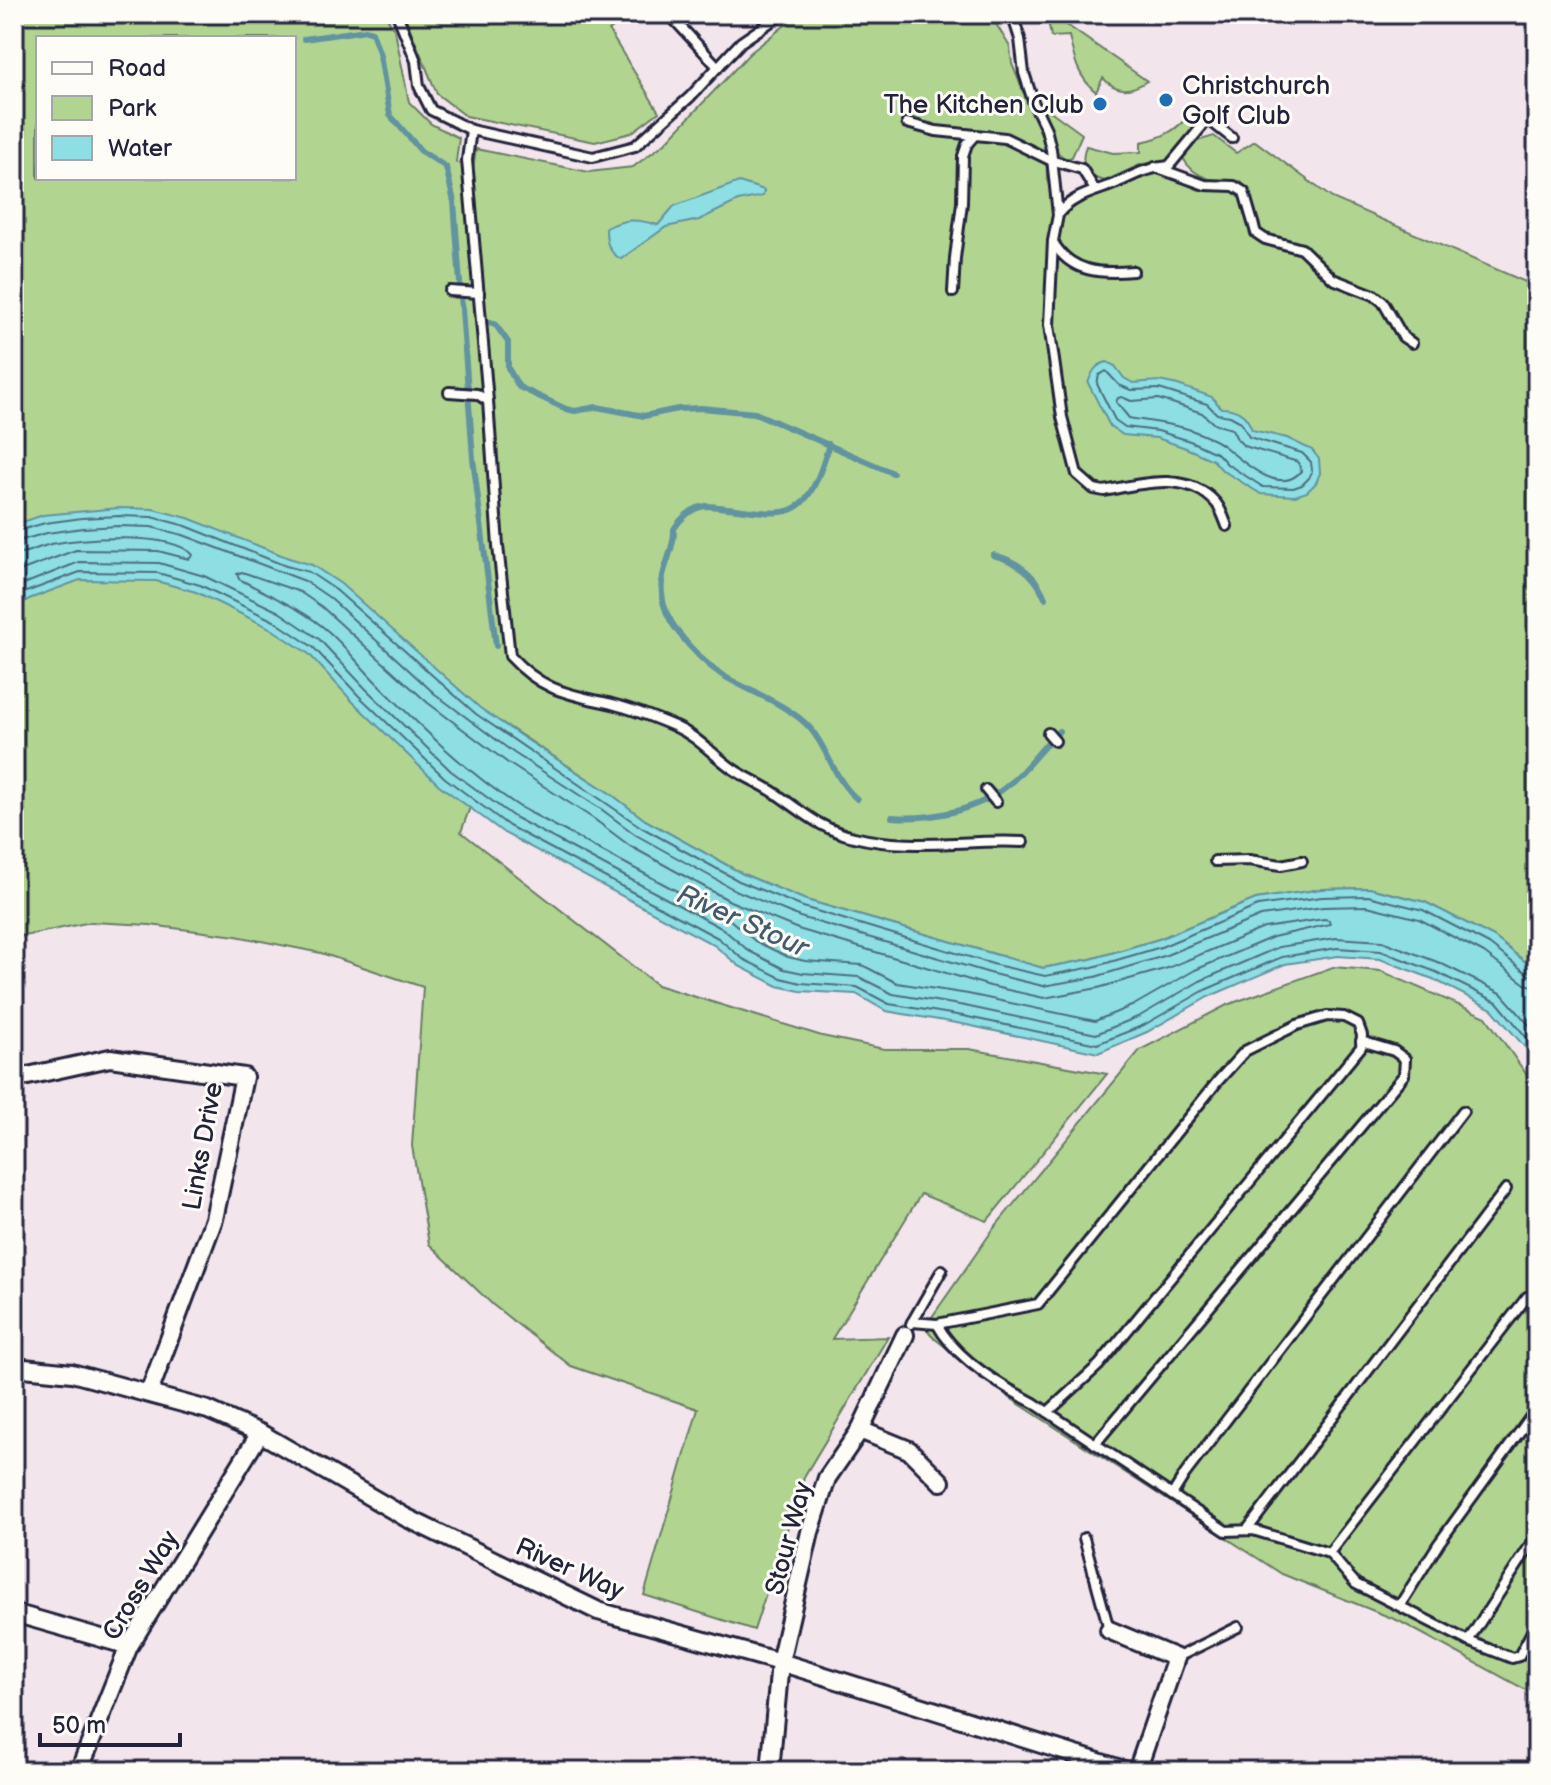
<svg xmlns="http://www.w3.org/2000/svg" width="1551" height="1785" viewBox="0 0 1551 1785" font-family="'Balsamiq Sans',sans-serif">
  <rect width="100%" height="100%" fill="#f2e5ec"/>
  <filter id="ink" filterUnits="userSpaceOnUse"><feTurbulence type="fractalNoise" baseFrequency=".0125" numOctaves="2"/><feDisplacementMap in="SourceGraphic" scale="16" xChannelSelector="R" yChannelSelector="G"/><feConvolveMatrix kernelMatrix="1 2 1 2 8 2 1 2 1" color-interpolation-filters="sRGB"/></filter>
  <g filter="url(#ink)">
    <g fill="#b1d590" stroke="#6a7c66" stroke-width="2" fill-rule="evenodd">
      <path d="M14,14H385L395,31L409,102L431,124L459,138L456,162L473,168L476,149L589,172L633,167L665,143L750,53L799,14H990L1010,47L1012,64L1046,146L1047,178L1059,225C1073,194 1118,185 1147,173L1158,172L1199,190H1233L1243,201L1252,198L1241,181C1219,184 1194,179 1183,158L1194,142L1214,136L1236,153L1255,141L1332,198L1537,287V971L1494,937L1425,902L1369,888L1322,889L1256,899L1159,939L1091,959L1043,968L806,900L743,874L645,820L611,794L501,722L461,832L657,985L822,1036L884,1049H969L1107,1074L987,1221L921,1194L832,1339L888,1337L805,1475L754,1630L644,1595L698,1409L571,1366L493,1305L429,1244L412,1146L423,987L321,953L236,936L150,925L91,922L14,938ZM38,38H294V178H38Z"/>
      <polygon points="404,14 631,14 609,31 659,112 631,133 595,142 466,116 437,94"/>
      <path d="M1047,14H1051L1147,81C1130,92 1117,93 1103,78L1096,92C1077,76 1074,58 1069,36L1051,37Z"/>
      <polygon points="1038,102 1082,134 1072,157 1066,159 1058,153 1050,125"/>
      <path d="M1191,113L1201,121L1166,162L1142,164L1105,181C1087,178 1079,163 1086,146L1113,153L1141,152V142C1163,138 1177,130 1191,113Z"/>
      <polygon points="1333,967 1381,971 1486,1017 1536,1088 1537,1696 1399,1621 1282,1574 1010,1398 934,1338 925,1327 994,1228 1140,1050 1227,1005"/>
    </g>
    <g fill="#8ddfe4" stroke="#6293a0" stroke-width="2">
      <path d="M739,182L764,190L763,196L738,201L699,220L666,227L621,259C608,252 606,242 606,228C626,218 637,219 658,225L674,206Z"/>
      <path d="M1107,362L1115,366L1124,378L1133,383L1159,381L1178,385L1212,397L1221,408C1238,408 1247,415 1252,430L1287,438L1312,450L1319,459L1320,473L1316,483L1307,492L1295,496L1261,494L1222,470L1213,460L1186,448L1157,438L1123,435L1110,426L1088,383C1092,372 1095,365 1107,362Z"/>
      <polygon points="119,508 153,509 188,518 289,558 312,565 341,584 480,708 524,738 611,794 645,820 743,874 806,900 1043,968 1091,959 1159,939 1256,899 1322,889 1369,888 1425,902 1494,937 1537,971 1537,1066 1530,1053 1492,1009 1433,979 1380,959 1338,956 1285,964 1208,997 1147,1032 1098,1053 962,1024 886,1011 856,994 800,991 778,986 739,966 714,945 504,833 439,785 353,702 309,654 270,628 196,592 156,581 80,580 29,599 14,609 14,525 43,515"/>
    </g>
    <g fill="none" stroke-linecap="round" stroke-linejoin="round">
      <g stroke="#4d6e7f" stroke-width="2">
        <polygon points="1106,371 1119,385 1131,390 1159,389 1207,404 1217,414 1230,416 1241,422 1249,437 1302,453 1311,462 1312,471 1309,478 1302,485 1293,488 1263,487 1227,464 1218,454 1190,441 1158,431 1125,427 1115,420 1097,384 1099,375"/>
        <path d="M1122,397L1131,401L1158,399L1172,403L1202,413L1214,424L1232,429L1237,439L1244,446L1298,462L1301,471C1280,497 1242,461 1225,447C1217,440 1201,434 1191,430C1170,423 1150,422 1129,418L1116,402L1118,398Z"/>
        <polyline points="14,532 45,523 82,518 119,516 152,517 186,526 286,566 309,572 336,590 476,714 641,827 739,881 803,907 996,965 1045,976 1093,967 1161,947 1258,906 1322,897 1368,896 1423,910 1489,944 1529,975 1537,977"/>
        <polyline points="14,542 47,533 83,528 119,526 151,527 183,535 305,581 330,598 435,694 514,753 601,809 636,835 735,890 800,917 993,974 1043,986 1095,977 1164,956 1261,916 1323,907 1367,906 1419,919 1484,953 1525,984 1537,987"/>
        <path d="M14,554C27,554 38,547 51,544C82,538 171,531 193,555L189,559L158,551L76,550L14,573"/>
        <path d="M242,572L300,592L322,607L428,703L508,763L594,819L630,846L730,901L798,929L990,986L1044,998L1098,988L1168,968L1264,928L1324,919L1329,920L1330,924L1273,937L1195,970L1134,1005L1095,1021L968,994L897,983L862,965L805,961L788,957L755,941L729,919L520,807C466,772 421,727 376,682C360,666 346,647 329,632C303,609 269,595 239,579L237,574Z"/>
        <polyline points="14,588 79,562 159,563 204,576 279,612 319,639 366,689 451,771 514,817 723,929 749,951 784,969 803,973 859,977 893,994 965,1006 1096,1034 1140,1016 1200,981 1279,947 1336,938 1382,941 1440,963 1501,993 1537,1034"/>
        <polyline points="14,600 26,592 80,572 158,573 200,585 274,621 313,647 359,696 445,778 509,826 718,938 743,959 781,978 801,983 857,987 889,1004 963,1016 1097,1044 1144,1025 1205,990 1282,957 1337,948 1381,951 1436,972 1497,1002 1537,1050"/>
      </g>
      <g stroke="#6293a0" stroke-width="6">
        <polyline points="304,39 366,30 372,32 380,55 390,115 421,151 446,167 454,202 473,458 496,646"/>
        <polyline points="485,321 495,324 508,342 508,368 519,387 566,409 575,411 597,407 644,416 678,409 701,408 755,413 893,473"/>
        <path d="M829,444C804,535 783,511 706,506C693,507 681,518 674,529C675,552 659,570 662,594C663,609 669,620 678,632C691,649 704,663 722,675C748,691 790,705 810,728C829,750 834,780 857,799"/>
        <path d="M993,555C1018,561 1036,575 1045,598"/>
        <path d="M892,817C929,820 977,811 1007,786C1026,770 1041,748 1059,731"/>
      </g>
      <g stroke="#22223b" stroke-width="14">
        <g id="lane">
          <polyline points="397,14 416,61 419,86 431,110 471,130 593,157 635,146 690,97 741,42 782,14"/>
          <polyline points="669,14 718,67"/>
          <path d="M1012,14L1020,39L1024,73L1034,104L1046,129L1051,149L1058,215L1053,241L1049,325L1062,417L1077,474L1094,489L1104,491C1140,484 1187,470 1216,503C1221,509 1224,518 1227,526"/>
          <polyline points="907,123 936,131 1005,138 1050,160 1082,169 1095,190"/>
          <path d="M471,130L467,160L488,401L498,546L510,656C542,691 568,694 612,704C632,709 655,718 674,726C697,736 713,755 733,769C746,778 762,784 775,793C803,812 820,829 854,837C909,851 967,839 1023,842"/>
          <polyline points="1155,167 1205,185 1234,186 1244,192 1256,233 1265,239 1302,249 1333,279 1374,295 1383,302 1403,337 1412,343"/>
          <path d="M1058,214C1072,196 1094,192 1114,184C1135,175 1145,168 1169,166L1208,119L1232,138"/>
          <path d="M1053,242C1071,273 1101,274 1133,271"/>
          <polyline points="450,291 479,293"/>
          <polyline points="953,292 955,258 962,203 963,156 967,144 974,136"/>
          <polyline points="449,392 477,394 488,401"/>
          <polyline points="1048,733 1055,741"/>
          <polyline points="986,790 996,802"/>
          <polyline points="1215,861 1249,860 1281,865 1302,861"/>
          <path d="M912,1322L937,1324C955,1358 1001,1386 1034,1403L1226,1531L1253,1530L1329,1553L1356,1584L1468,1641L1512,1658L1519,1656L1537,1622"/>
          <polyline points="911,1324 942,1270"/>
          <polyline points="937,1324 1038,1304 1217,1082 1245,1051 1297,1025 1327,1016 1344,1017 1358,1024 1362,1035 1361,1047 1099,1365 1048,1412"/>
          <polyline points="1095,1444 1404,1075 1405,1059 1394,1051 1361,1041"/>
          <polyline points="1172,1495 1185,1474 1463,1111"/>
          <polyline points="1247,1530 1506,1189"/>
          <polyline points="1084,1538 1109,1629"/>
          <polyline points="1329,1553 1527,1297"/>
          <polyline points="1400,1605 1439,1543 1537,1408"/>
          <polyline points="1468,1641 1537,1535"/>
          <polyline points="1176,1658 1238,1627"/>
        </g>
      </g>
      <g stroke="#22223b" stroke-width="22">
        <g id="street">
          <polyline points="14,1079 110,1058 244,1077 214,1219 149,1393"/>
          <polyline points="14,1367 72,1373 208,1410 260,1433 405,1517 598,1611 780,1662 1127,1771"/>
          <polyline points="860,1430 909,1450 941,1482"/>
          <polyline points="14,1613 129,1646"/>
          <polyline points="1109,1630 1176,1658 1137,1771"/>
          <polyline points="79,1771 129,1646 260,1433"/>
          <polyline points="770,1771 780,1662 810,1532 827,1478 860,1430 905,1335"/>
        </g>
      </g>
      <use href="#lane" stroke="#fdfcf7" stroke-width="8"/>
      <use href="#street" stroke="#fdfcf7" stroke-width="16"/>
    </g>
  </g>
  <g fill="#1f6fb2" stroke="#fdfcf7" stroke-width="3">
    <circle cx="1166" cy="100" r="8"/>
    <circle cx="1100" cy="104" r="8"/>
  </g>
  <g text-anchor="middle" stroke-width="6" stroke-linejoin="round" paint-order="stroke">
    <g font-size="26" fill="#22223b" stroke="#fdfcf7" text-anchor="start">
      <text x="1182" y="94">Christchurch<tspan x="1182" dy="30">Golf Club</tspan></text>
      <text x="1084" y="113" text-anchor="end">The Kitchen Club</text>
    </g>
    <g font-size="26" fill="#22223b" stroke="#fdfcf7">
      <text transform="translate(202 1146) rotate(-80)" y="9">Links Drive</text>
      <text transform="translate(788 1538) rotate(-75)" y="9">Stour Way</text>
      <text transform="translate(570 1568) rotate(24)" y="9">River Way</text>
      <text transform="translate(140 1585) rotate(-59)" y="9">Cross Way</text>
    </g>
    <g font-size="28" font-style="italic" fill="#425b6e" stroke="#fdfcf7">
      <text transform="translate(743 920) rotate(24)" y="10">River Stour</text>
    </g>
  </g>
  <rect width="1551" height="1785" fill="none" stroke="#fdfcf7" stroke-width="48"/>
  <rect x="24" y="24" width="1503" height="1737" fill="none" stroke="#22223b" stroke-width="3" filter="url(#ink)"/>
  <rect x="36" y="36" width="260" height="144" fill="#fdfcf7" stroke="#a5a5ac" stroke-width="2"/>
  <rect x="52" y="62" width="40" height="12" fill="#fdfcf7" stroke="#a5a5ac" stroke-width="2"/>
  <text x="108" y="76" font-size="24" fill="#22223b">Road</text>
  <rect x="52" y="96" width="40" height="24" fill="#b1d590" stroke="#a5a5ac" stroke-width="2"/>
  <text x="108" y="116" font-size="24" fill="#22223b">Park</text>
  <rect x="52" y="136" width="40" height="24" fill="#8ddfe4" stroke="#a5a5ac" stroke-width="2"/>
  <text x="108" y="156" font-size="24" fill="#22223b">Water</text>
  <path d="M40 1733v12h140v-12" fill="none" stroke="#22223b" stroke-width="4"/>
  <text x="52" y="1733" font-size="24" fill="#22223b" stroke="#fdfcf7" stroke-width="6" paint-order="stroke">50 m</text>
</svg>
